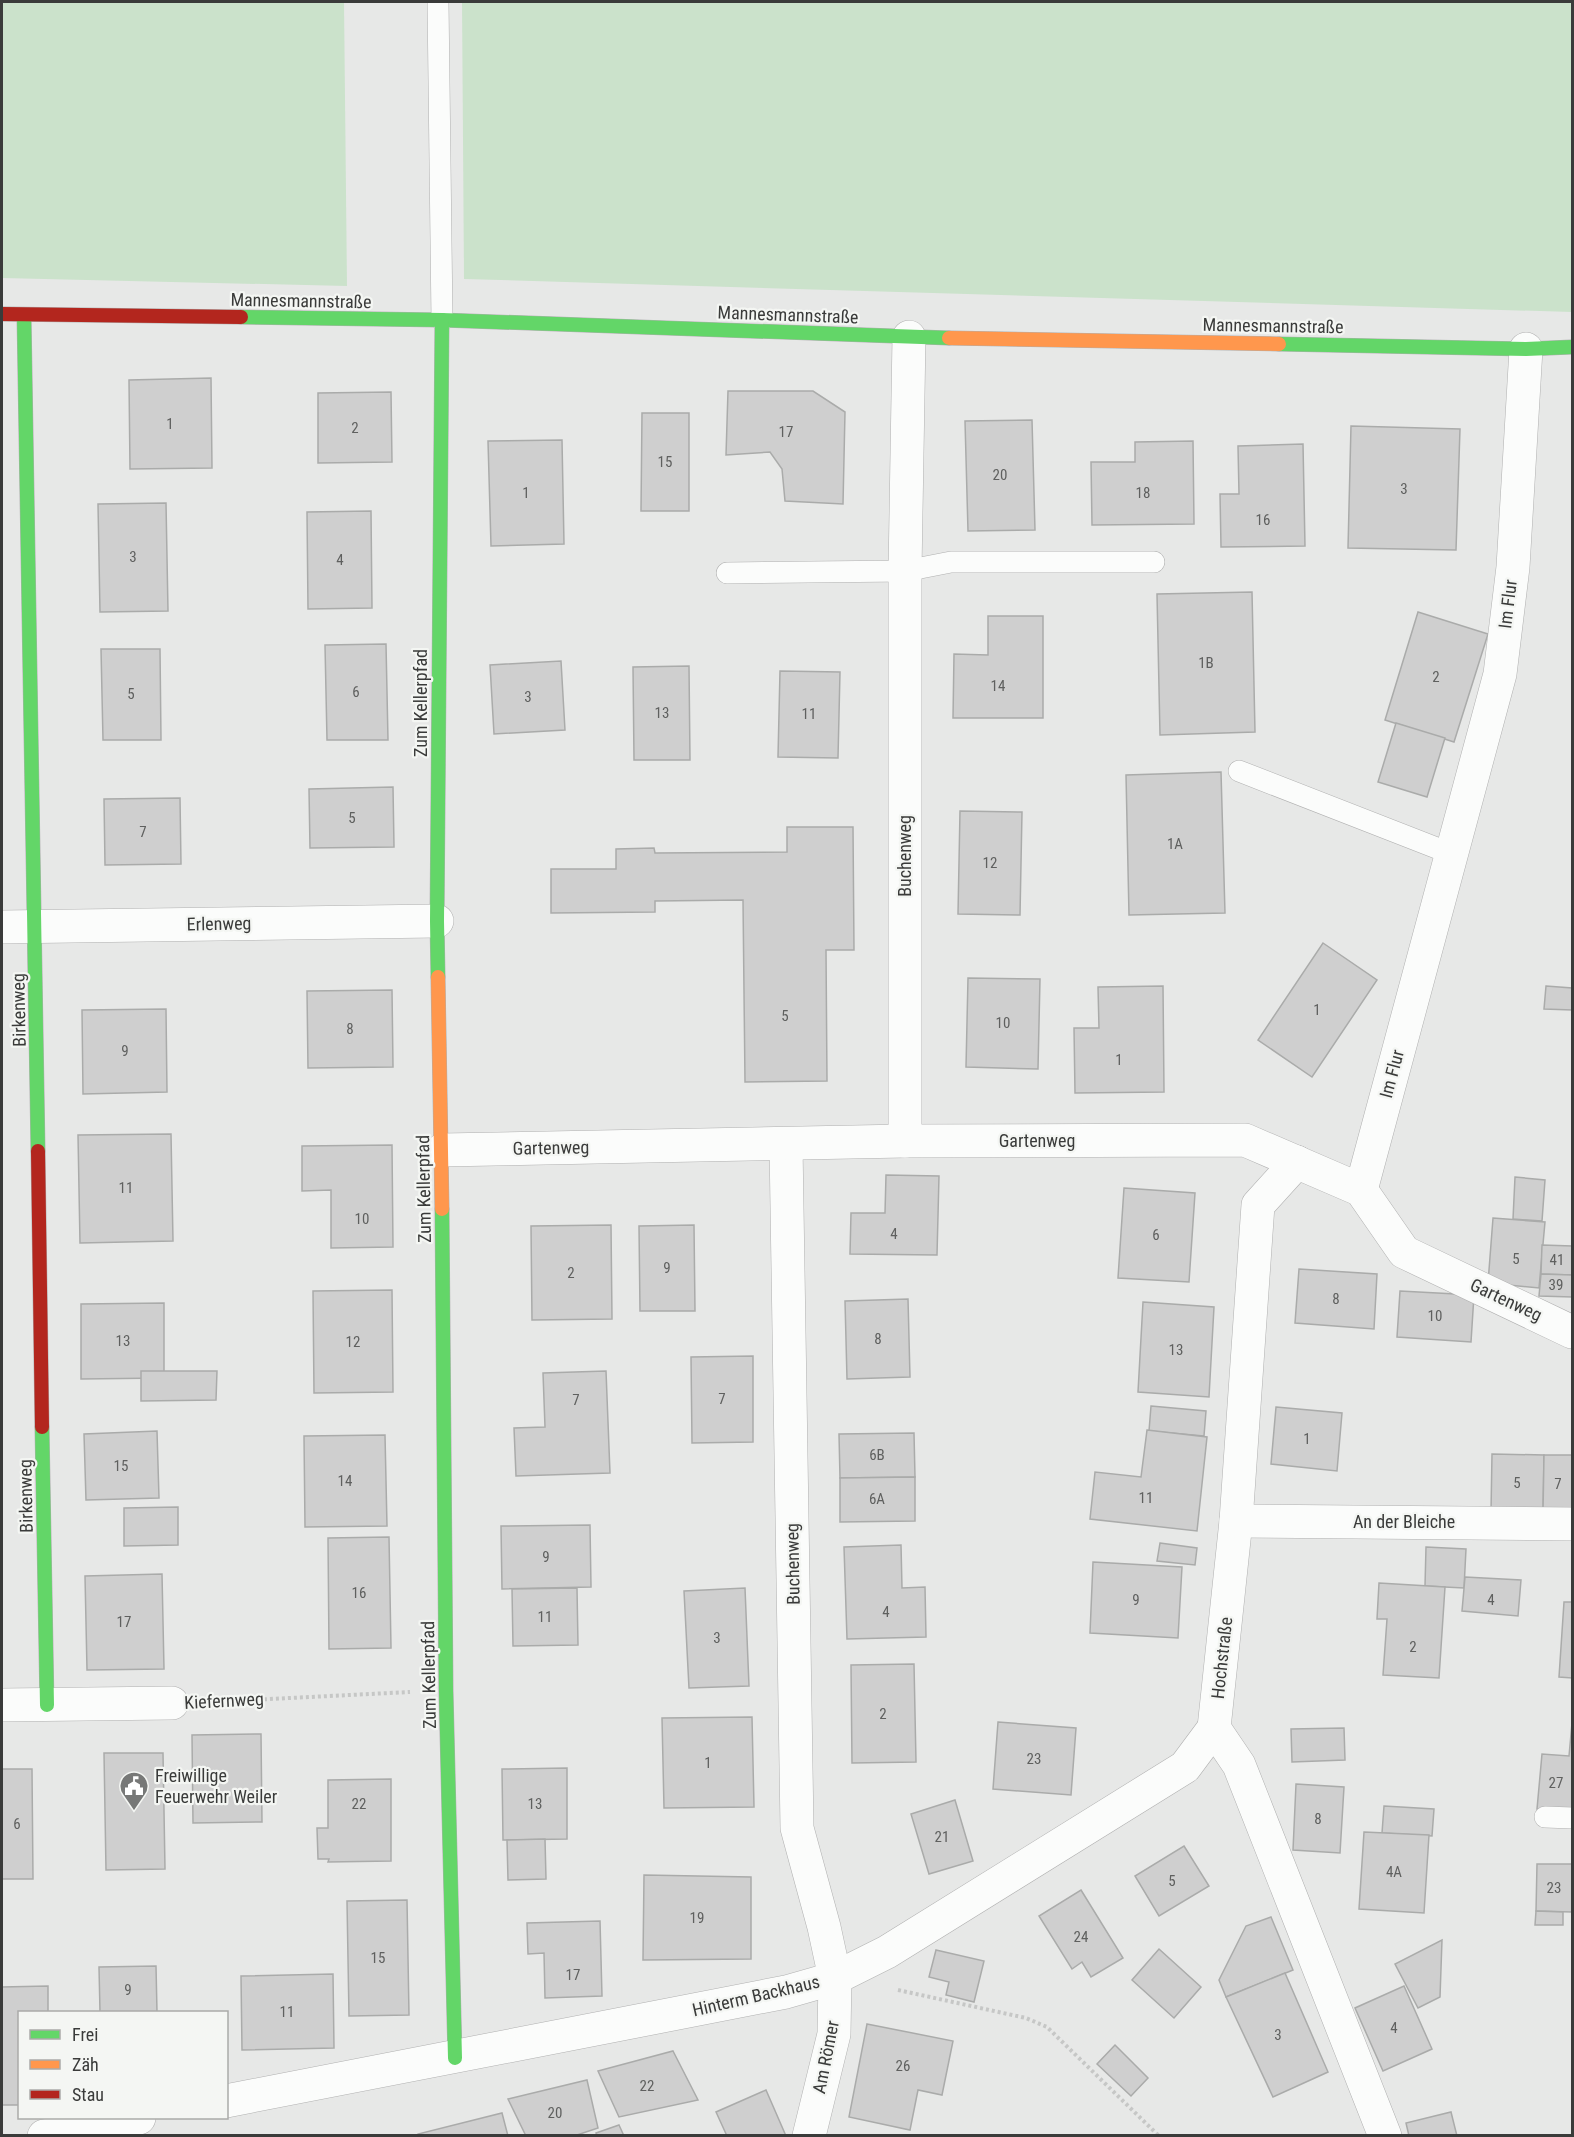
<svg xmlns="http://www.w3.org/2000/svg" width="1574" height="2137" viewBox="0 0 1574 2137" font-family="'Roboto Condensed',sans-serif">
  <rect width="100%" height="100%" fill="#e7e8e7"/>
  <g fill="#cbe2cb">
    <polygon points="2,2 344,2 347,286 2,278"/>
    <polygon points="462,2 1572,2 1572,312 464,279"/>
  </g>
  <g fill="#cfcfcf" stroke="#aaabaa" stroke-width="1.5">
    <polygon points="211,378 212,468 130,469 129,380"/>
    <polygon points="728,391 813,391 845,412 843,504 785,501 782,469 770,452 726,455"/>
    <polygon points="391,392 392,462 318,463 318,393"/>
    <polygon points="642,413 689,413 689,511 641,511"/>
    <polygon points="1032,420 1035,530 968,531 965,421"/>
    <polygon points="1351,426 1460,429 1456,550 1348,548"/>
    <polygon points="562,440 564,544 491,546 488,441"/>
    <polygon points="1193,441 1194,524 1092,525 1091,462 1135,462 1135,442"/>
    <polygon points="1303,444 1305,546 1221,547 1220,494 1239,494 1238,446"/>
    <polygon points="166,503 168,611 100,612 98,504"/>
    <polygon points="371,511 372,608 308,609 307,512"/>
    <polygon points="1252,592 1255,732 1160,735 1157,594"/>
    <polygon points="1418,612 1488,634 1454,742 1385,720"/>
    <polygon points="988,616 1043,616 1043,718 953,718 954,654 988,655"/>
    <polygon points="386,644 388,740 327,740 325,645"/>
    <polygon points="101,649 160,649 161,740 103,740"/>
    <polygon points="561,661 565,730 494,734 490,665"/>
    <polygon points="689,666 690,760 634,760 633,667"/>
    <polygon points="780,671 840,672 838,758 778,757"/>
    <polygon points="1396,723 1445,738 1427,797 1378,782"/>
    <polygon points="1221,772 1225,913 1129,915 1126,775"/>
    <polygon points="393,787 394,847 310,848 309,789"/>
    <polygon points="180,798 181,864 105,865 104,799"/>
    <polygon points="960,811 1022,812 1020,915 958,914"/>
    <polygon points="787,827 853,827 854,950 826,950 827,1081 745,1082 743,900 655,901 655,912 551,913 551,869 616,869 616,849 654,848 655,853 787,852"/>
    <polygon points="1323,943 1377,980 1312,1077 1258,1040"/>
    <polygon points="968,978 1040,979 1038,1069 966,1067"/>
    <polygon points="1163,986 1164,1092 1075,1093 1074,1028 1099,1028 1098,987"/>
    <polygon points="1546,986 1572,988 1572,1010 1544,1009"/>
    <polygon points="392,990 393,1067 308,1068 307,991"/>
    <polygon points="166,1009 167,1092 83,1094 82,1010"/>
    <polygon points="171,1134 173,1241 80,1243 78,1135"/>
    <polygon points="392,1145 393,1247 331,1248 331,1190 302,1191 302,1146"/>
    <polygon points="886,1175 939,1176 937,1255 850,1254 851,1213 885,1213"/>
    <polygon points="1515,1177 1545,1180 1542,1221 1513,1219"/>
    <polygon points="1124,1188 1195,1193 1189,1282 1118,1278"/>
    <polygon points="1493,1218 1545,1222 1539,1288 1488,1283"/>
    <polygon points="611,1225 612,1319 532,1320 531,1226"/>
    <polygon points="694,1225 695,1311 640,1311 639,1226"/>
    <polygon points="1542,1245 1572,1246 1572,1275 1541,1274"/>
    <polygon points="1299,1269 1377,1274 1374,1329 1295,1323"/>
    <polygon points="1541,1274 1572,1275 1572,1297 1539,1296"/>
    <polygon points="392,1290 393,1392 314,1393 313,1291"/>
    <polygon points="1400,1291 1474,1295 1471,1342 1397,1337"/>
    <polygon points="908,1299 910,1377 847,1379 845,1301"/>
    <polygon points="1143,1302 1214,1307 1209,1397 1138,1392"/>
    <polygon points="164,1303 164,1378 81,1379 81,1304"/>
    <polygon points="753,1356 753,1442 692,1443 691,1357"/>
    <polygon points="141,1371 217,1371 216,1400 141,1401"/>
    <polygon points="606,1371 610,1473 516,1476 514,1428 545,1427 543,1373"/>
    <polygon points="1151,1406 1206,1411 1204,1436 1149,1431"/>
    <polygon points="1276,1407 1342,1413 1337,1471 1271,1464"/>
    <polygon points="1147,1430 1207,1437 1197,1531 1090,1519 1095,1472 1141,1477"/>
    <polygon points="157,1431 159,1498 86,1500 84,1434"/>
    <polygon points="914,1433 915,1477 840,1478 839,1434"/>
    <polygon points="385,1435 387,1526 305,1527 304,1436"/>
    <polygon points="1492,1454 1544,1455 1543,1512 1491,1512"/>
    <polygon points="1544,1455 1572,1455 1572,1513 1543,1512"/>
    <polygon points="915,1477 915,1521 840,1522 840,1478"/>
    <polygon points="178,1507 178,1545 124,1546 124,1508"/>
    <polygon points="590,1525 591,1587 502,1589 501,1526"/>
    <polygon points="389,1537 391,1648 329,1649 328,1538"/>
    <polygon points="1160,1543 1197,1548 1195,1565 1157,1561"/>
    <polygon points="901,1545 902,1588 925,1587 926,1637 847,1639 844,1547"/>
    <polygon points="1426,1547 1466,1549 1464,1588 1425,1586"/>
    <polygon points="1093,1562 1182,1567 1178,1638 1090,1633"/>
    <polygon points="162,1574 164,1669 87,1670 85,1576"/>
    <polygon points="1465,1577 1521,1580 1518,1616 1462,1611"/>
    <polygon points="1379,1583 1445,1587 1439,1678 1383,1675 1387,1619 1377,1619"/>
    <polygon points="577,1588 578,1645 513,1646 512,1589"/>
    <polygon points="745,1588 749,1686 689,1688 684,1591"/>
    <polygon points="1564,1602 1572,1602 1572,1678 1559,1677"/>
    <polygon points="914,1664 916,1762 852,1763 851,1665"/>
    <polygon points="752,1717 754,1807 664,1808 662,1718"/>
    <polygon points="998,1722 1076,1728 1071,1795 993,1789"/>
    <polygon points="1572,1723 1572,1813 1537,1809 1542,1754 1569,1756"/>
    <polygon points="1344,1728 1345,1760 1292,1762 1291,1729"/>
    <polygon points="261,1734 262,1822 193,1823 192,1735"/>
    <polygon points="104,1753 163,1753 165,1869 106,1870"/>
    <polygon points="567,1768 567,1839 503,1840 502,1769"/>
    <polygon points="2,1769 32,1769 33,1879 2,1879"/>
    <polygon points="391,1779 391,1861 328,1862 329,1859 318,1859 317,1828 328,1828 328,1780"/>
    <polygon points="1296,1784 1344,1787 1340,1853 1293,1850"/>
    <polygon points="955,1800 973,1861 929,1874 911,1814"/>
    <polygon points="1384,1806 1434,1809 1432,1836 1382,1833"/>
    <polygon points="1364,1832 1429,1835 1424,1913 1359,1909"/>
    <polygon points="545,1839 546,1879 508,1880 507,1840"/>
    <polygon points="1184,1846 1209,1886 1159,1916 1135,1876"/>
    <polygon points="1537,1864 1572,1864 1572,1912 1536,1911"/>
    <polygon points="644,1875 751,1877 751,1959 643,1960"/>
    <polygon points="1081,1890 1123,1958 1091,1977 1082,1962 1072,1969 1039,1916"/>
    <polygon points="407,1900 409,2015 349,2016 347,1901"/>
    <polygon points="1536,1911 1563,1912 1563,1925 1535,1925"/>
    <polygon points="1271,1917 1293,1970 1226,1997 1219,1980 1246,1926"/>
    <polygon points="600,1921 602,1996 545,1998 544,1953 528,1954 527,1923"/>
    <polygon points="1442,1940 1440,1997 1418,2008 1395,1964"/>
    <polygon points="1159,1949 1201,1987 1174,2018 1132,1980"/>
    <polygon points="936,1950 984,1961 974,2002 946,1995 949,1982 929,1977"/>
    <polygon points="156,1966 157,2012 100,2012 99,1967"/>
    <polygon points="1285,1973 1328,2072 1273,2097 1226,1997"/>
    <polygon points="333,1974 334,2048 242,2050 241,1976"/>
    <polygon points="48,1986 48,2012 20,2012 20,2105 2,2105 2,1987"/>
    <polygon points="1404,1986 1432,2049 1383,2071 1355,2008"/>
    <polygon points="867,2024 953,2041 942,2095 918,2090 910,2130 849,2117"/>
    <polygon points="1115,2045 1148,2078 1131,2096 1097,2064"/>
    <polygon points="673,2051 698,2100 619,2117 598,2071"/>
    <polygon points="587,2080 598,2128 574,2136 526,2136 508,2099"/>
    <polygon points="766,2090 786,2136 727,2136 716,2112"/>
    <polygon points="1451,2112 1457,2136 1409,2136 1406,2123"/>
    <polygon points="502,2113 508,2136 418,2136 418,2134"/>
    <polygon points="619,2125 624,2136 597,2136 596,2133"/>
  </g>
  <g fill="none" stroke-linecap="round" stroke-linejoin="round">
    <g stroke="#b0b0b0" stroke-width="22">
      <g id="lane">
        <polyline points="438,2 442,320"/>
        <polyline points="727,573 905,571 951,562 1154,562"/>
        <polyline points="1239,771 1452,854"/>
        <polyline points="1545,1817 1572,1818"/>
      </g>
    </g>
    <g stroke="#b0b0b0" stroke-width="34">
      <g id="street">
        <polyline points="2,927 437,921"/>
        <polyline points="905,1141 905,571 909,337"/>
        <polyline points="786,1145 797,1828 824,1927 835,1978 834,2034 809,2136"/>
        <polyline points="442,1150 905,1141 1245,1140 1361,1190 1404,1252 1572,1332"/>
        <polyline points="1297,1162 1258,1205 1236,1521 1214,1728 1239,1765 1385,2136"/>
        <polyline points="1361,1190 1500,674 1513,567 1526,349"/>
        <polyline points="1236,1521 1572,1524"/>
        <polyline points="2,1705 172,1703"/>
        <polyline points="226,2101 786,1992 835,1978 887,1952 1185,1767 1214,1728"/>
        <polyline points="44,2136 139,2118"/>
      </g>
    </g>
    <g stroke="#b0b0b0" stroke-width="15">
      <g id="fast">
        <polyline points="24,315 38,1151"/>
        <polyline points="241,317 442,320 949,338"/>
        <polyline points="1279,344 1526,349 1572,347"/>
        <polyline points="438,977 437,921 442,320"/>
        <polyline points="442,1209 446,1691 455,2058"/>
        <polyline points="42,1427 47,1705"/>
      </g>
    </g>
    <g stroke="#b0b0b0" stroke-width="15">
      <g id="slow">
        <polyline points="949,338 1279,344"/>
        <polyline points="438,977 442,1209"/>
      </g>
    </g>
    <g stroke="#b0b0b0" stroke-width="15">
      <g id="jam">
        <polyline points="2,314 241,317"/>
        <polyline points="38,1151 42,1427"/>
      </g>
    </g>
    <g stroke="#c6c7c6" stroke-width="4" stroke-dasharray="3 3" stroke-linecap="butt">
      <polyline points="210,1702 410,1692"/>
      <polyline points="898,1990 1026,2018 1047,2027 1159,2136"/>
    </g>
    <use href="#lane" stroke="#fbfcfb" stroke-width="21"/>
    <use href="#street" stroke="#fbfcfb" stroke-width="33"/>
    <use href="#fast" stroke="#63d668" stroke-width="14"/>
    <use href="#slow" stroke="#ff974d" stroke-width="14"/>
    <use href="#jam" stroke="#b3261e" stroke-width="14"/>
  </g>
  <defs>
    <g id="civic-pin" transform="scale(1.5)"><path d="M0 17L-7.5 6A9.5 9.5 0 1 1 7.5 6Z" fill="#777877" stroke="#f4f6f3"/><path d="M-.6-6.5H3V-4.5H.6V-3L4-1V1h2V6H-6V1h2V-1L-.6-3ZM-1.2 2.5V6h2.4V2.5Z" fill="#fff"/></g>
  </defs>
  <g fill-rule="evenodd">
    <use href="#civic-pin" x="134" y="1786"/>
  </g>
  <g text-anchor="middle" stroke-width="4.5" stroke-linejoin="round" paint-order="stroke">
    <g font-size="15" fill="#5f605f">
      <text x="170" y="429">1</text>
      <text x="355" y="433">2</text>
      <text x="786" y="437">17</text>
      <text x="665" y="467">15</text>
      <text x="1000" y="480">20</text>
      <text x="1404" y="494">3</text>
      <text x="526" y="498">1</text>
      <text x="1143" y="498">18</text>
      <text x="1263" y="525">16</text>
      <text x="133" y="562">3</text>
      <text x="340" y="565">4</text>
      <text x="1206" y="668">1B</text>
      <text x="1436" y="682">2</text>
      <text x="998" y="691">14</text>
      <text x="356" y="697">6</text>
      <text x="131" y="699">5</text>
      <text x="528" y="702">3</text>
      <text x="662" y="718">13</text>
      <text x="809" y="719">11</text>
      <text x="352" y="823">5</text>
      <text x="143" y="837">7</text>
      <text x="1175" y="849">1A</text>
      <text x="990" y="868">12</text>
      <text x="1317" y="1015">1</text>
      <text x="785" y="1021">5</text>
      <text x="1003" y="1028">10</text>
      <text x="350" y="1034">8</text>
      <text x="125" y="1056">9</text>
      <text x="1119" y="1065">1</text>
      <text x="126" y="1193">11</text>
      <text x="362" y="1224">10</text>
      <text x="894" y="1239">4</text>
      <text x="1156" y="1240">6</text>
      <text x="1516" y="1264">5</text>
      <text x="1557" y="1265">41</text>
      <text x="667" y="1273">9</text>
      <text x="571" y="1278">2</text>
      <text x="1556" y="1290">39</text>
      <text x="1336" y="1304">8</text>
      <text x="1435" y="1321">10</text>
      <text x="878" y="1344">8</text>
      <text x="123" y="1346">13</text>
      <text x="353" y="1347">12</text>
      <text x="1176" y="1355">13</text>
      <text x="722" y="1404">7</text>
      <text x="576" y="1405">7</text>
      <text x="1307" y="1444">1</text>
      <text x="877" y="1460">6B</text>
      <text x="121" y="1471">15</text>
      <text x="345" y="1486">14</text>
      <text x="1517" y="1488">5</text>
      <text x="1558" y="1489">7</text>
      <text x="1146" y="1503">11</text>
      <text x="877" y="1504">6A</text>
      <text x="546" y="1562">9</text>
      <text x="359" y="1598">16</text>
      <text x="1136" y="1605">9</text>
      <text x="1491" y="1605">4</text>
      <text x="886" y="1617">4</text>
      <text x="545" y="1622">11</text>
      <text x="124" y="1627">17</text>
      <text x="717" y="1643">3</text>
      <text x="1413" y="1652">2</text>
      <text x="883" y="1719">2</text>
      <text x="1034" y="1764">23</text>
      <text x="708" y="1768">1</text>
      <text x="1556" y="1788">27</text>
      <text x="359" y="1809">22</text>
      <text x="535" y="1809">13</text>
      <text x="1318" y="1824">8</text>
      <text x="17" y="1829">6</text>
      <text x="942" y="1842">21</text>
      <text x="1394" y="1877">4A</text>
      <text x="1172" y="1886">5</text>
      <text x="1554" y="1893">23</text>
      <text x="697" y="1923">19</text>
      <text x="1081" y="1942">24</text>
      <text x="378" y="1963">15</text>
      <text x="573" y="1980">17</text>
      <text x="128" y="1995">9</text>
      <text x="287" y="2017">11</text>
      <text x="1394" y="2033">4</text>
      <text x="1278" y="2040">3</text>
      <text x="903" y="2071">26</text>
      <text x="647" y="2091">22</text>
      <text x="555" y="2118">20</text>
    </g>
    <g font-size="18" fill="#3a3b3a" stroke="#f4f6f3">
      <text transform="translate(301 301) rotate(1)" y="6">Mannesmannstraße</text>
      <text transform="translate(788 315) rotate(2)" y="6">Mannesmannstraße</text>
      <text transform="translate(1273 326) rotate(1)" y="6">Mannesmannstraße</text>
      <text transform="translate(1508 604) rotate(-83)" y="6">Im Flur</text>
      <text transform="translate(421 703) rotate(-90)" y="6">Zum Kellerpfad</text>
      <text transform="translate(905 856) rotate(-90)" y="6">Buchenweg</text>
      <text transform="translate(219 924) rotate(-1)" y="6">Erlenweg</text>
      <text transform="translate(19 1010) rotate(-91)" y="6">Birkenweg</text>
      <text transform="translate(1392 1074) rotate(-75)" y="6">Im Flur</text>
      <text x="1037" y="1147">Gartenweg</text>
      <text transform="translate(551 1148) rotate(-1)" y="6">Gartenweg</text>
      <text transform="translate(424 1189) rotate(-91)" y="6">Zum Kellerpfad</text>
      <text transform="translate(1506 1300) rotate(25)" y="6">Gartenweg</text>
      <text transform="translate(26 1496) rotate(-91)" y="6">Birkenweg</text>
      <text x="1404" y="1528">An der Bleiche</text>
      <text transform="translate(793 1564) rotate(-91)" y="6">Buchenweg</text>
      <text transform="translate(1222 1658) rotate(-84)" y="6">Hochstraße</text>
      <text transform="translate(429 1675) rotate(-91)" y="6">Zum Kellerpfad</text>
      <text transform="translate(224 1701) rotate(-3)" y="6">Kiefernweg</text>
      <text transform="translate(756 1996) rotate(-13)" y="6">Hinterm Backhaus</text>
      <text transform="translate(826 2057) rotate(-79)" y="6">Am Römer</text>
    </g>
    <g font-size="18" fill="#3a3b3a" stroke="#f4f6f3" text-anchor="start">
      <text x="155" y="1782">Freiwillige<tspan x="155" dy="21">Feuerwehr Weiler</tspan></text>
    </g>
  </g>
  <rect width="1574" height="2137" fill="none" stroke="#3a3b3a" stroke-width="6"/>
  <rect x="18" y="2011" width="210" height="108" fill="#f4f6f3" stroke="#aaaba9" stroke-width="1.5"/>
  <rect x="30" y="2030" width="30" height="9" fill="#63d668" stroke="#aaaba9" stroke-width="1.5"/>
  <text x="72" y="2041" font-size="18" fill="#3a3b3a">Frei</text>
  <rect x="30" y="2060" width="30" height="9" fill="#ff974d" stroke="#aaaba9" stroke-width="1.5"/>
  <text x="72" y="2071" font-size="18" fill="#3a3b3a">Zäh</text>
  <rect x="30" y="2090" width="30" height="9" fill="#b3261e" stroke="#aaaba9" stroke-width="1.5"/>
  <text x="72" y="2101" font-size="18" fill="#3a3b3a">Stau</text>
</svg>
